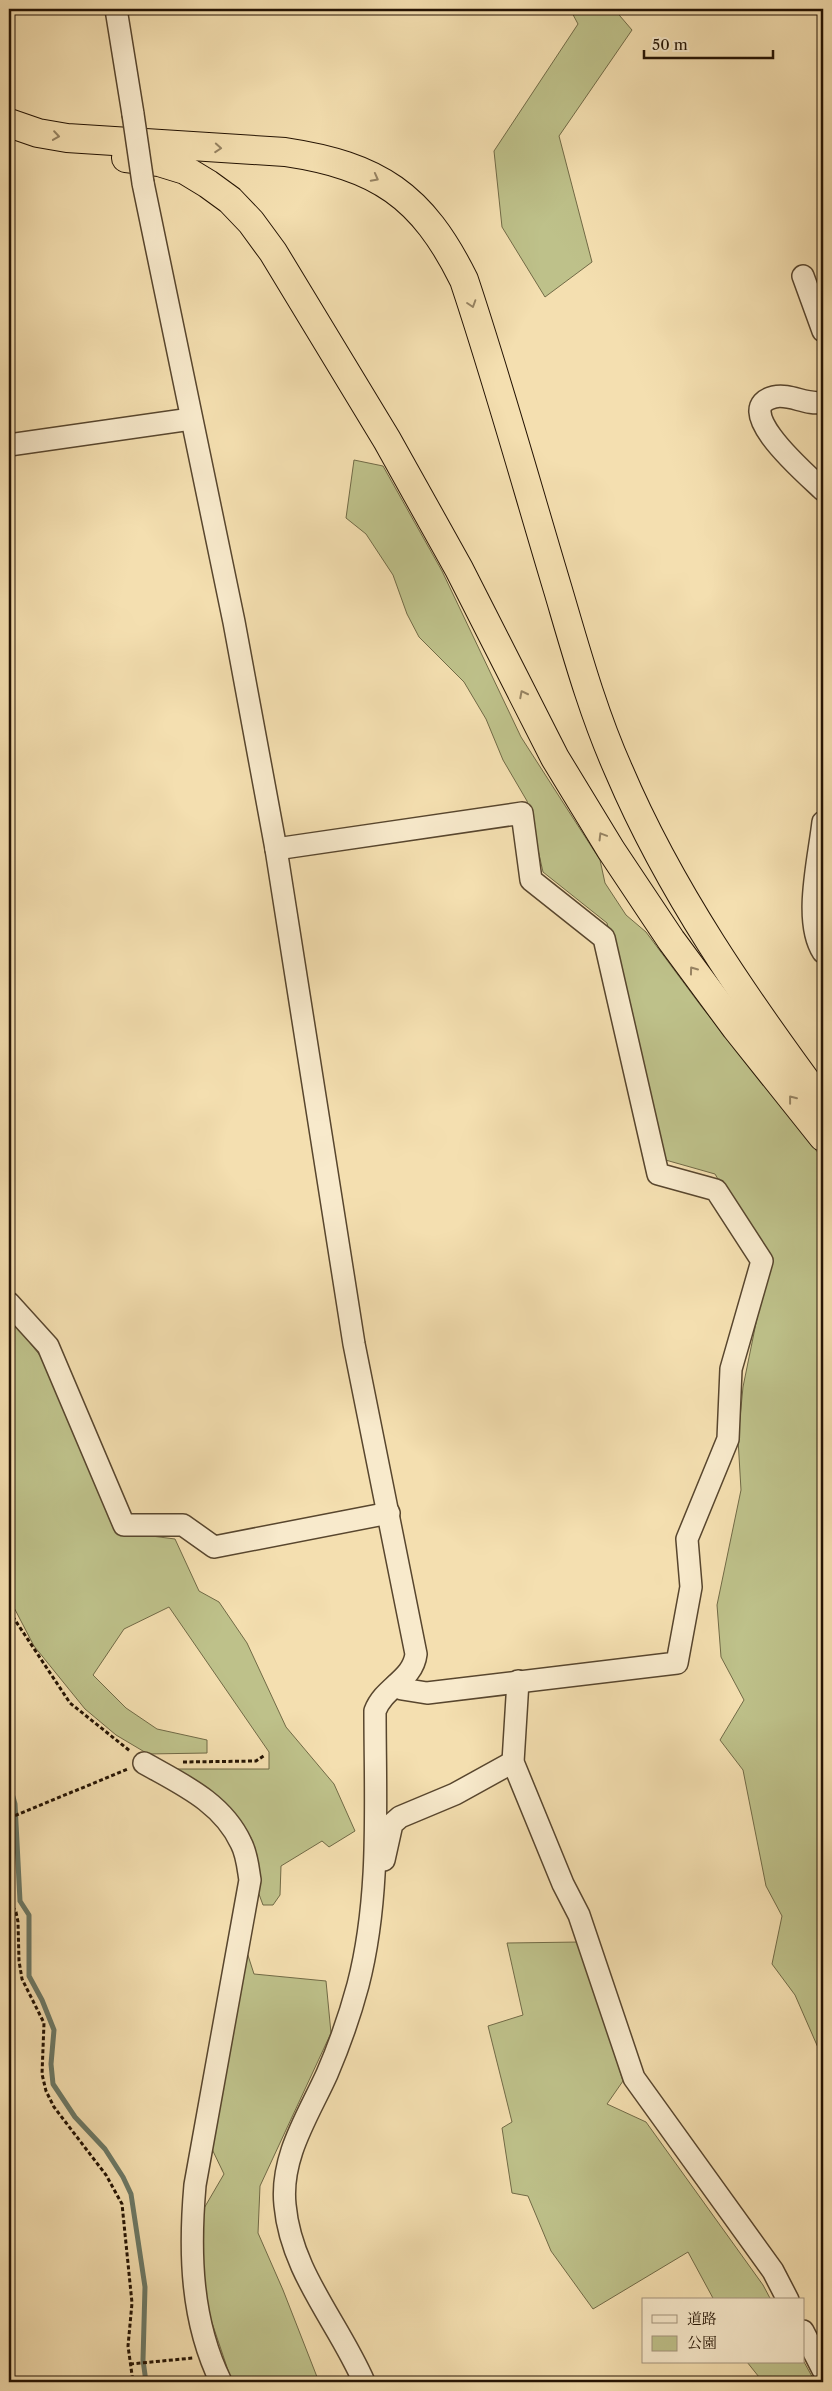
<svg xmlns="http://www.w3.org/2000/svg" width="832" height="2391" viewBox="0 0 832 2391" font-family="'Libre Caslon Text','Noto Serif JP',serif">
  <rect width="100%" height="100%" fill="#f4dfb0"/>
  <filter id="stains"><feTurbulence type="fractalNoise" baseFrequency=".004" numOctaves="4"/><feColorMatrix values="0 0 0 0 .2 0 0 0 0 .09 0 0 0 0 .02 0 0 0 .5 -.17"/></filter>
  <radialGradient id="worn" r=".72"><stop offset=".6" stop-color="#630" stop-opacity="0"/><stop offset="1" stop-color="#630" stop-opacity=".3"/></radialGradient>
  <g fill="#bec18a" stroke="#716a46">
    <polygon points="570,9 614,9 632,30 559,136 592,262 545,297 502,227 494,151 578,24"/>
    <polygon points="354,460 383,466 442,571 521,737 600,860 605,883 626,915 646,932 701,1006 823,1159 823,2059 795,1995 772,1964 782,1916 766,1886 743,1770 720,1740 744,1700 721,1657 717,1605 741,1490 738,1439 743,1387 768,1264 715,1174 662,1159 607,923 543,872 527,801 503,760 486,719 464,682 419,637 407,614 393,575 366,534 346,518"/>
    <polygon points="9,1317 42,1358 120,1532 175,1539 199,1591 219,1602 247,1643 286,1727 334,1784 355,1831 329,1847 322,1841 281,1866 280,1895 273,1905 263,1905 253,1878 240,1827 217,1795 164,1769 269,1769 269,1752 169,1607 124,1629 93,1675 126,1708 157,1729 207,1740 207,1753 148,1754 116,1735 85,1709 34,1646 9,1598"/>
    <polygon points="580,1942 623,2081 607,2104 646,2122 763,2285 771,2300 714,2300 688,2252 593,2309 551,2251 528,2196 512,2193 502,2128 512,2122 488,2026 523,2015 507,1943"/>
    <polygon points="244,1943 254,1974 326,1981 331,2033 260,2186 258,2233 283,2290 319,2382 232,2382 204,2299 196,2222 224,2174 211,2147"/>
    <polygon points="803,2360 815,2382 763,2382 747,2362 803,2362"/>
  </g>
  <g fill="none" stroke-linecap="round" stroke-linejoin="round">
    <polyline stroke="#6c7966" stroke-width="5" points="9,1783 15,1804 20,1901 29,1915 29,1976 42,2000 54,2030 51,2064 53,2084 75,2117 105,2149 123,2177 131,2194 145,2287 143,2360 146,2382"/>
    <g stroke="#58462e" stroke-width="24">
      <g id="minor">
        <polyline points="116,9 133,114"/>
        <path d="M143,183L234,622L276,849L354,1344L416,1654C413,1680 384,1687 375,1711C375,1802 381,1896 358,1985C350,2015 339,2046 327,2074C308,2116 280,2157 285,2205C291,2272 338,2322 364,2382"/>
        <polyline points="803,276 823,331"/>
        <path d="M823,402C807,406 790,393 774,397C727,408 812,479 823,490"/>
        <polyline points="9,445 191,419"/>
        <path d="M823,822C819,859 803,921 823,952"/>
        <polyline points="276,849 522,813 531,880 604,938 658,1174 716,1190 762,1261 731,1369 728,1439 687,1539 691,1587 677,1663 427,1693 402,1689 396,1685"/>
        <polyline points="9,1303 48,1346 124,1525 183,1525 214,1547 389,1513"/>
        <polyline points="518,1681 513,1762 563,1884 579,1915 634,2078 773,2271 788,2300"/>
        <path d="M144,1763C181,1784 222,1802 241,1843C247,1854 248,1868 250,1880L195,2185C189,2253 191,2321 221,2382"/>
        <polyline points="384,1860 392,1824 400,1817 455,1794 513,1762"/>
        <polyline points="803,2331 823,2370"/>
      </g>
    </g>
    <g stroke="#241303" stroke-width="30">
      <g id="highway">
        <path d="M9,123L38,133L67,138L285,152C378,166 422,195 464,280C498,382 527,487 558,590C576,651 593,713 619,771C670,891 746,1000 823,1104"/>
        <polyline points="126,158 159,162 185,170 208,184 230,200 251,222 273,252 387,440 459,569 555,758 611,850 671,940 736,1028 823,1137"/>
      </g>
    </g>
    <g stroke="#241303" stroke-width="3" stroke-dasharray="4 2.5" stroke-linecap="butt">
      <polyline points="9,1611 70,1703 130,1751"/>
      <polyline points="183,1762 256,1761 265,1755"/>
      <polyline points="9,1818 128,1769"/>
      <polyline points="9,1833 9,1842"/>
      <polyline points="9,1901 16,1912 18,1922 19,1961 22,1979 44,2023 42,2074 46,2091 54,2107 106,2175 122,2204 132,2303 128,2346 133,2382"/>
      <polyline points="130,2364 193,2358"/>
    </g>
    <use href="#minor" stroke="#f8eacc" stroke-width="21"/>
    <use href="#highway" stroke="#f4dfb0" stroke-width="28"/>
    <g stroke="#58462e" stroke-width="24" stroke-linecap="butt">
      <polyline id="minor-bridge" points="133,114 143,183"/>
    </g>
    <use href="#minor-bridge" stroke="#f8eacc" stroke-width="21"/>
  </g>
  <defs><path id="oneway-chevron" d="M-2-3.5L2.5 0L-2 3.5" fill="none" stroke-width="1.6" stroke-linecap="round" stroke-linejoin="round" transform="scale(1.25)"/></defs>
  <g stroke="#968362">
    <use href="#oneway-chevron" transform="translate(56 136) rotate(8)"/>
    <use href="#oneway-chevron" transform="translate(218 148) rotate(4)"/>
    <use href="#oneway-chevron" transform="translate(375 178) rotate(28)"/>
    <use href="#oneway-chevron" transform="translate(472 304) rotate(72)"/>
    <use href="#oneway-chevron" transform="translate(523 694) rotate(-117)"/>
    <use href="#oneway-chevron" transform="translate(602 836) rotate(-121)"/>
    <use href="#oneway-chevron" transform="translate(693 970) rotate(-126)"/>
    <use href="#oneway-chevron" transform="translate(792 1099) rotate(-128)"/>
  </g>
  <rect width="832" height="2391" fill="none" stroke="#f4dfb0" stroke-width="30"/>
  <rect x="10" y="10" width="812" height="2371" fill="none" stroke="#241303" stroke-width="2.5"/>
  <rect x="15" y="15" width="802" height="2361" fill="none" stroke="#241303"/>
  <rect x="642" y="2298" width="162" height="65" fill="#f8eacc" stroke="#a3947c"/>
  <rect x="652" y="2315" width="25" height="8" fill="#f8eacc" stroke="#a3947c"/>
  <text x="687" y="2324" font-size="15" fill="#241303">道路</text>
  <rect x="652" y="2336" width="25" height="15" fill="#bec18a" stroke="#a3947c"/>
  <text x="687" y="2348" font-size="15" fill="#241303">公園</text>
  <path d="M644 50v8h129v-8" fill="none" stroke="#241303" stroke-width="2.5"/>
  <text x="652" y="50" font-size="15" fill="#241303" stroke="#f8eacc" stroke-width="4" paint-order="stroke">50 m</text>
  <rect width="100%" height="100%" filter="url(#stains)"/>
  <rect width="100%" height="100%" fill="url(#worn)"/>
</svg>
